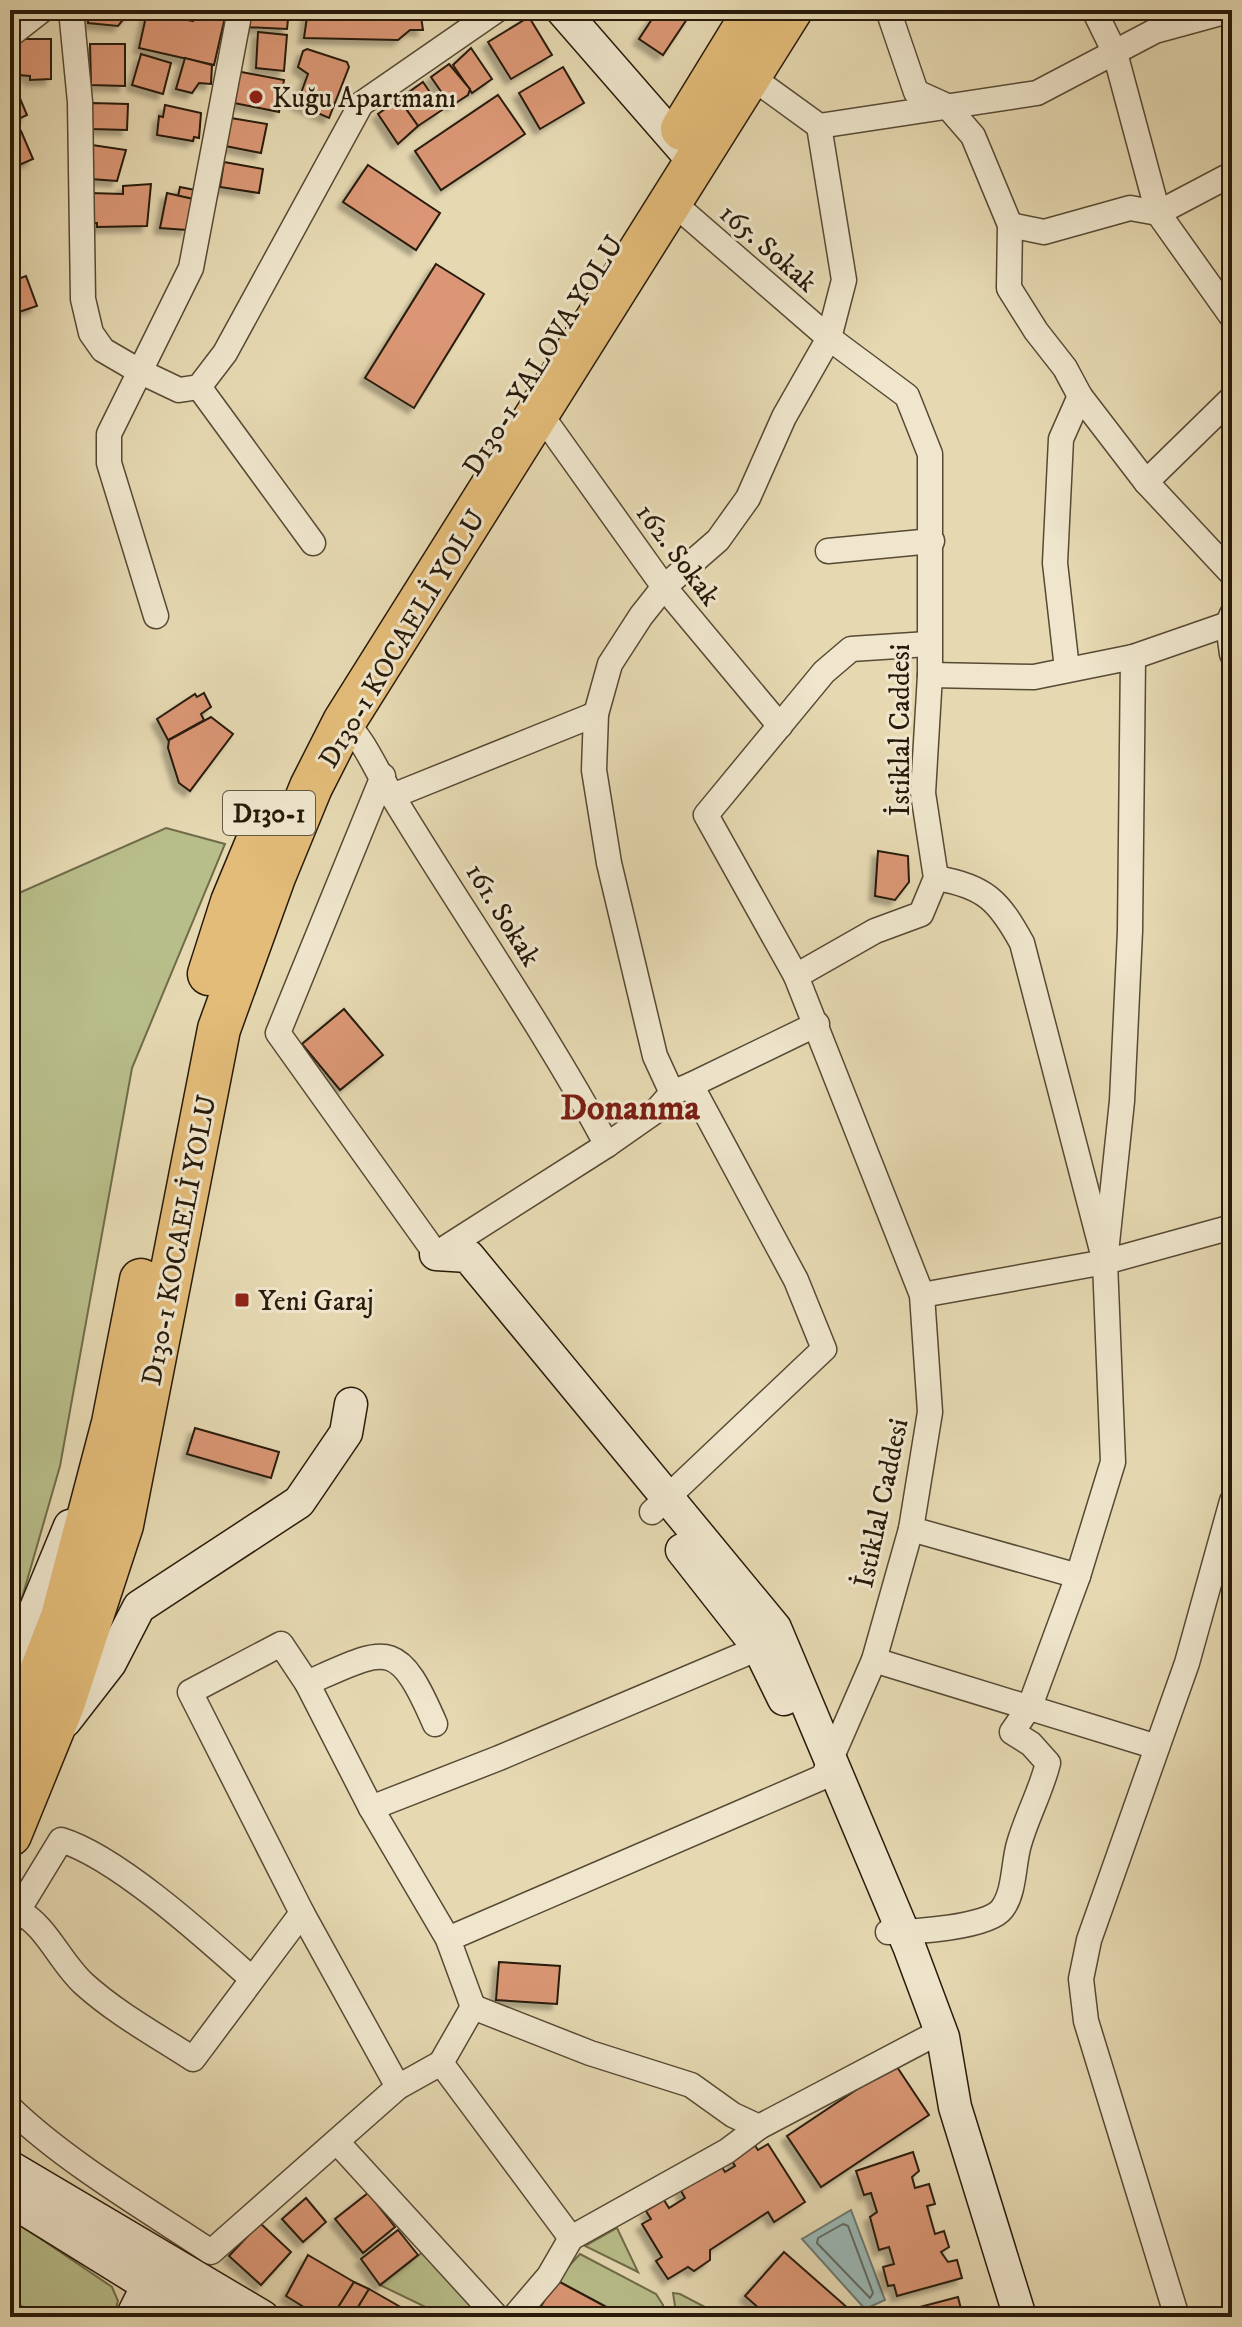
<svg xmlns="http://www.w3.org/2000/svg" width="1242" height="2327" viewBox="0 0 1242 2327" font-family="'IM FELL DW Pica',serif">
  <defs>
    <filter id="shadow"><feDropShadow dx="-5.5" dy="5.5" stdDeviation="2" flood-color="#0004"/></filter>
  </defs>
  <rect width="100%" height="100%" fill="#e6d9b2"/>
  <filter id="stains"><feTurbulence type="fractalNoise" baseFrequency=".0025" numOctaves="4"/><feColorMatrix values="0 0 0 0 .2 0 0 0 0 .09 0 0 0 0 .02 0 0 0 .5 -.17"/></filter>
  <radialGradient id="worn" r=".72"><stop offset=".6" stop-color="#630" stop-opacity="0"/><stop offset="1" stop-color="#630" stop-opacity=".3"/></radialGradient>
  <g fill="#b8be8a" stroke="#706c4a" stroke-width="2">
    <polygon points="166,828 225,844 132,1068 60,1466 22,1598 10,1626 10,897"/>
    <polygon points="10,2218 112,2287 118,2301 113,2317 40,2317 10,2299"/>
    <polygon points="617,2228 638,2272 585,2246"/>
    <polygon points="428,2248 489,2317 446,2317 380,2285"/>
    <polygon points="580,2254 656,2294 663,2305 663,2317 647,2311 644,2317 625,2317 556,2280"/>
    <polygon points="673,2293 680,2294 724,2317 685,2317 676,2313"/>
  </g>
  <polygon fill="#9ab8b6" stroke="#6c7971" stroke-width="2" points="851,2210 885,2300 865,2309 802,2239"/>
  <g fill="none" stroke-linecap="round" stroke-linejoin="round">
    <polygon stroke="#606960" stroke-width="2" points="843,2224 848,2226 873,2293 870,2298 817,2243 818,2238"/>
  </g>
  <g fill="#db9774" stroke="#271a0a" stroke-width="2" filter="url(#shadow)">
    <polygon points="88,10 131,10 118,26 88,23"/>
    <polygon points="196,10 226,13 214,65 139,48 147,12 193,21"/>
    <polygon points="247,10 289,10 287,29 244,27"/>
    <polygon points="308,10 420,10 423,30 410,30 398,40 304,38"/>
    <polygon points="658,10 693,10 663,55 639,39"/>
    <polygon points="529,17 552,55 511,79 488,42"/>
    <polygon points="258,32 287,35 284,71 256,68"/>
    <polygon points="19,39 51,39 51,79 30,80 30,76 18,75 15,43"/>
    <polygon points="90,44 125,44 125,86 91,85"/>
    <polygon points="471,48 492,79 472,93 453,65"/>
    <polygon points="307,49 347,62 349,67 329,118 297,104 308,74 298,67 303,51"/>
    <polygon points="141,54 171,63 163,94 132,85"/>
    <polygon points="185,58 212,65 211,84 199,83 192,93 176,89"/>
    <polygon points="449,64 470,89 468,95 451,106 431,77"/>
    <polygon points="563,67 584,103 540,129 519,93"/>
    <polygon points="236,71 284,80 279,112 229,102"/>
    <polygon points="423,82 442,110 418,126 399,99"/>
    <polygon points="16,89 27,115 10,123 10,92"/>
    <polygon points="498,95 525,134 441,190 415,151"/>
    <polygon points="399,99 418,126 398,144 378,114"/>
    <polygon points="92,103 128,104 127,130 91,129"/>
    <polygon points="165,105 201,113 199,138 194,137 193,141 157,135 159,116 163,117"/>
    <polygon points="225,117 267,124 261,153 220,145"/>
    <polygon points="21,131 33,159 10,169 10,136"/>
    <polygon points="92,145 126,150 117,181 91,179"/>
    <polygon points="224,162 263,169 259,193 220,187"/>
    <polygon points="368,165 440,213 416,250 343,202"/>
    <polygon points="151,184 147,226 97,227 97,223 89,223 90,193 123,194 123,186"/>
    <polygon points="180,187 195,190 193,199 178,196"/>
    <polygon points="167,193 193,199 187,230 160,228"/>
    <polygon points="436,264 484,294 414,408 365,378"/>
    <polygon points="26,276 37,306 10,315 10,282"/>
    <polygon points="204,693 211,707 201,714 204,720 168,740 157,719 195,694 197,697"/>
    <polygon points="211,717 233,734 190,791 179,783 168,748 169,740"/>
    <polygon points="878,851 908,856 909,882 895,900 875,896"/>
    <polygon points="344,1009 383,1055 340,1090 302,1044"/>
    <polygon points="195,1428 279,1452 271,1478 187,1454"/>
    <polygon points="499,1962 560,1966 557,2004 496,2000"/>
    <polygon points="895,2064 929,2115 821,2187 787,2136"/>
    <polygon points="754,2144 758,2150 768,2144 805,2202 774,2222 768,2212 710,2250 710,2260 694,2271 688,2267 668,2279 656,2261 662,2257 642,2224 651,2219 646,2211 664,2200 669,2208 685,2198 680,2189 720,2164 725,2172 735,2166 731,2159"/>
    <polygon points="913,2152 919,2171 912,2177 915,2188 929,2184 935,2204 927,2206 935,2234 944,2231 949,2247 941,2252 948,2262 957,2260 962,2278 897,2296 894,2285 888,2286 883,2267 894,2264 889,2247 879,2250 870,2217 877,2212 871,2193 864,2195 856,2171"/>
    <polygon points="368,2193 395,2227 363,2253 335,2219"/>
    <polygon points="306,2198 326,2222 303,2242 282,2219"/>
    <polygon points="260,2223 291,2252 261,2285 229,2256"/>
    <polygon points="398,2230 418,2255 380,2285 361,2259"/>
    <polygon points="784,2252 858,2317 769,2317 745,2296"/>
    <polygon points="308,2255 354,2282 332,2317 320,2317 286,2296"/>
    <polygon points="556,2280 625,2317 535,2317"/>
    <polygon points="354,2282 369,2289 352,2317 332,2317"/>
    <polygon points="369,2289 418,2317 352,2317"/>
    <polygon points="958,2297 963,2317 898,2317 897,2313"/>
  </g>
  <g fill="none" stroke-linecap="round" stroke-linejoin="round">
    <g stroke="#574a34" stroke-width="27">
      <g id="street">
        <polyline points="71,10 80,102 83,299 91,333 103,350 139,371 179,390 199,387 225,353 361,104 497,10"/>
        <polyline points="888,10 916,92 947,106 973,136 1010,225 1009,288 1036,331 1065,368 1080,396 1146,482 1232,574"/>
        <polyline points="1094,10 1115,53 1158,213 1232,317"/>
        <polyline points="10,35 42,10"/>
        <polyline points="819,126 1037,93 1155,31 1232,10"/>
        <polyline points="1010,225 1044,232 1130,208 1158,213 1232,174"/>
        <polyline points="199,387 313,543"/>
        <polyline points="539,412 664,587 780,726"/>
        <polyline points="1146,482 1232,398"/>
        <polyline points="828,551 932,541"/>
        <polyline points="1232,614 1228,624 1232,654"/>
        <polyline points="156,616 109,463 109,434 191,268 240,10"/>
        <polyline points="1067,669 1055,563 1061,439 1080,396"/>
        <polyline points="930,675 1034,677 1133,657 1228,624"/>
        <path d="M344,722C363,738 374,766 387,787C459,907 540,1021 607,1145"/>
        <polyline points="383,776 278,1033 436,1254 607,1145 657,1110 672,1093 655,1056 609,863 594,770 596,714 610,664 641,616 664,587 718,540 748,498 784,417 829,338 844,280 819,126 750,76"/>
        <polyline points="395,795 596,714"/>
        <polyline points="796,976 706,815 824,672 851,649 928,644"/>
        <polyline points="691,1085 817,1024"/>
        <polyline points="1105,1262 1232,1227"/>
        <path d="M922,1295L1105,1262L1022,943C999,901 985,886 936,878"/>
        <polyline points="652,1512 824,1349 796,1280 691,1085 672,1093"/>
        <polyline points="911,1529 1078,1576"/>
        <polyline points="874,1660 1157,1747"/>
        <path d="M307,1683C387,1648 397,1636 435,1724"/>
        <polyline points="371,1808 499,1758 759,1648 768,1637"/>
        <path d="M18,1911C47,1926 59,1961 84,1984C116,2013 156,2035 193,2059L302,1913L190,1692L281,1644L307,1683L371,1808L448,1939L473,2007L441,2063L571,2238"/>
        <polyline points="302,1913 398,2087"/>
        <path d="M11,1922L61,1840C117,1857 205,1937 251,1978"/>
        <path d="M888,1932C912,1932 988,1928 1002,1909C1015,1892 1013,1864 1019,1844C1027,1816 1041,1791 1048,1763L1031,1744L1012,1732L1030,1706L1078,1576L1113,1462L1105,1262L1122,1101L1130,931L1133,657"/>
        <polyline points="448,1939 823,1777 874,1660 911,1529 930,1412 922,1295 796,976 875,931 921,914 936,878 923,793 930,675 930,454 907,396 829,338 671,201"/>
        <polyline points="473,2007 590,2053 691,2085 733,2115 759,2127"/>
        <path d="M10,2108C66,2162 145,2208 211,2252L398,2087L441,2063"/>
        <polyline points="338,2143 497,2317"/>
        <polyline points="514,2317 549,2276 571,2238 727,2151 759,2127 941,2031"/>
        <polyline points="1177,2317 1086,2021 1081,1979 1089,1940 1187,1663 1232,1501"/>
      </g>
    </g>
    <g stroke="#271a0a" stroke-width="35">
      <g id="secondary">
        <polyline points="562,10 691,158"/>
        <polyline points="436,1254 468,1256 775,1628 909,1946 943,2037 955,2107 1020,2317"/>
        <polyline points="682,1550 759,1648 784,1699"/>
        <polyline points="10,1671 70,1526"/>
        <polyline points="65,1721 110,1663 139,1607 299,1502 346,1433 351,1404"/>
        <polyline points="10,2167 263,2317"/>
        <polyline points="10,2200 149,2286 209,2317"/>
        <polyline points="132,2317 148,2285 162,2273"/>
      </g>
    </g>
    <g stroke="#271a0a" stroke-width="45">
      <g id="highway">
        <polyline points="682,129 755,10"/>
        <polyline points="209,974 232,902 262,830"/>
        <polyline points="10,1751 62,1617 113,1423 141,1280"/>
        <polyline points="10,1835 63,1705 122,1525 219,1029 274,877 311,787 344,722 791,10"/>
      </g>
    </g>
    <use href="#street" stroke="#efe6cd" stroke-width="24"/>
    <use href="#secondary" stroke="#efe6cd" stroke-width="32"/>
    <use href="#highway" stroke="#e3bc79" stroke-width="42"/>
  </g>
  <g fill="#8f2418" stroke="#efe6cd" stroke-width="3">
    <circle cx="256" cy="97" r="8"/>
    <rect x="234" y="1292" width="16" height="16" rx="4"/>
  </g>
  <g text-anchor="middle" stroke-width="6" stroke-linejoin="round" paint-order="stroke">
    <rect fill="#efe6cd" stroke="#635744" stroke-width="2" x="223" y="791" width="92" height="44" rx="6"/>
    <g font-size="26" font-weight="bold" fill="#271a0a">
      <text x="269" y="822">D130-1</text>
    </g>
    <g font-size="28" fill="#271a0a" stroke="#efe6cd" text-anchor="start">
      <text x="272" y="107">Kuğu Apartmanı</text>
      <text x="258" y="1310">Yeni Garaj</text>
    </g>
    <g font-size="28" fill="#271a0a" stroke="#efe6cd">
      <text transform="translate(769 247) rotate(41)" y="10">165. Sokak</text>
      <text transform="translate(542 355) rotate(-58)" y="10">D130-1 YALOVA YOLU</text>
      <text transform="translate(679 554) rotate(53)" y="10">162. Sokak</text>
      <text transform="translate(401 638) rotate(-59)" y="10">D130-1 KOCAELİ YOLU</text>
      <text transform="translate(899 730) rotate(-90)" y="10">İstiklal Caddesi</text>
      <text transform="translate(504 914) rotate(58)" y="10">161. Sokak</text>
      <text transform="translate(178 1240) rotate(-79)" y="10">D130-1 KOCAELİ YOLU</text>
      <text transform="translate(880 1503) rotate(-78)" y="10">İstiklal Caddesi</text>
    </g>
    <g font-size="36" font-weight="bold" fill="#7a1f14" stroke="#efe6cd">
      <text x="630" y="1119">Donanma</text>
    </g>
  </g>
  <rect width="1242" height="2327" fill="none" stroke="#e6d9b2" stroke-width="40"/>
  <rect x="12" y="12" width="1218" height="2303" fill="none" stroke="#271a0a" stroke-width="4"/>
  <rect x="20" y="20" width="1202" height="2287" fill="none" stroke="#271a0a" stroke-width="2"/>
  <rect width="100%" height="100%" filter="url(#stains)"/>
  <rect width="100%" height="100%" fill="url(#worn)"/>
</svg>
